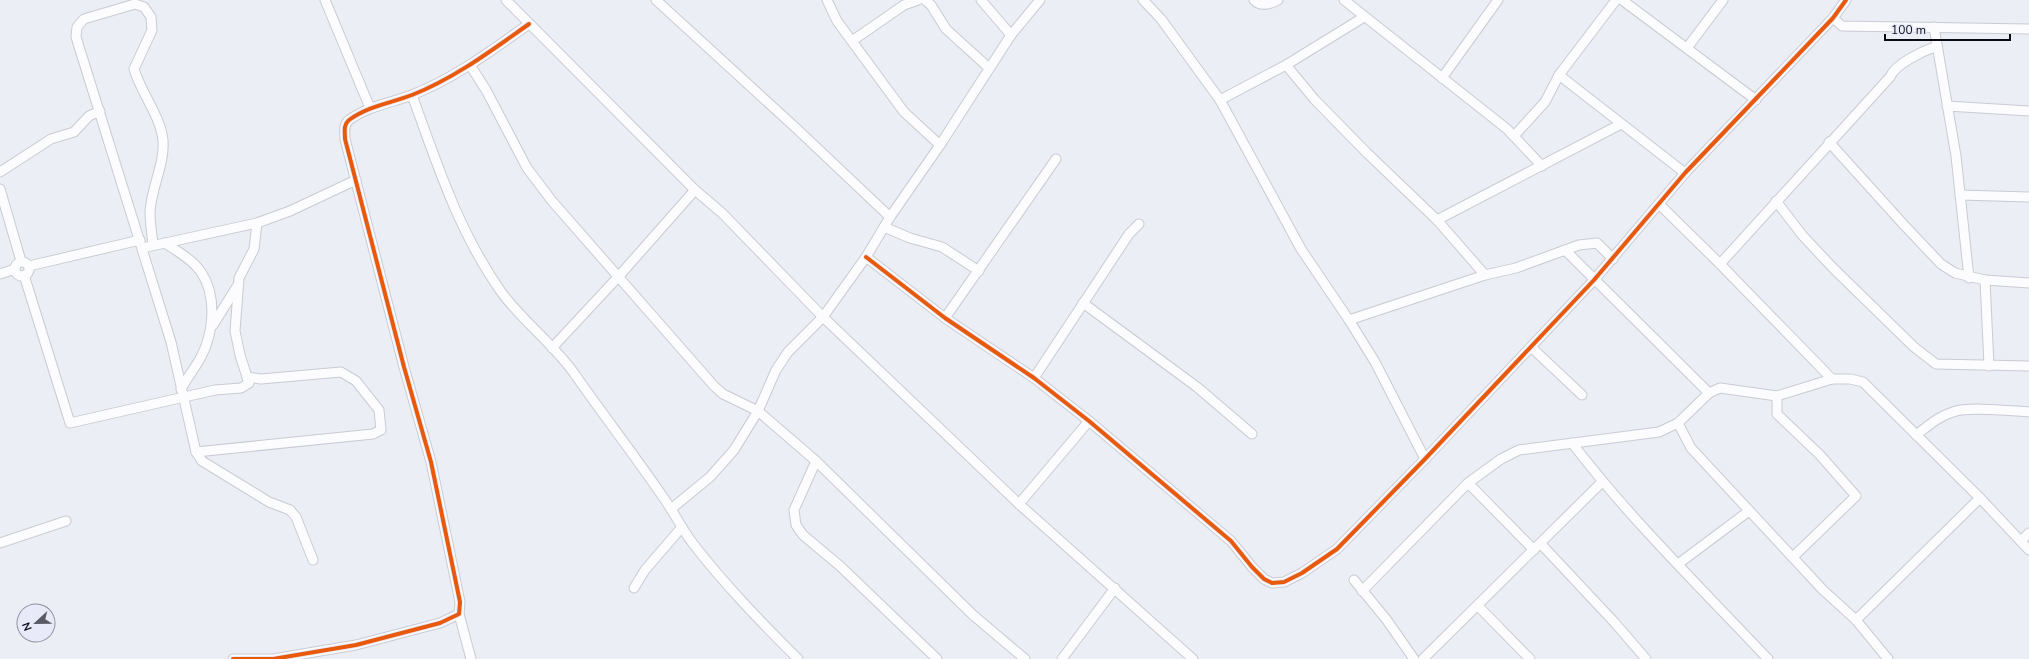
<svg xmlns="http://www.w3.org/2000/svg" width="2029" height="659" viewBox="0 0 2029 659" font-family="'Nunito Sans',sans-serif">
  <rect width="100%" height="100%" fill="#eceef6"/>
  <g fill="none" stroke-linecap="round" stroke-linejoin="round">
    <g stroke="#c9cbd4" stroke-width="11">
      <g id="minor">
        <polyline points="325,0 370,108"/>
        <polyline points="506,0 695,190 722,213 823,317 1019,504 1193,659"/>
        <polyline points="656,0 797,129 890,217"/>
        <polyline points="827,0 837,21 904,112 940,145"/>
        <polyline points="925,0 931,5 946,29 989,68"/>
        <polyline points="981,0 1011,35"/>
        <polyline points="1143,0 1161,19 1220,100 1301,249 1349,320 1375,362 1425,459"/>
        <path d="M1254,0C1261,7 1269,5 1278,0"/>
        <polyline points="1344,0 1507,129 1542,166"/>
        <polyline points="1622,0 1756,100"/>
        <polyline points="1833,18 1842,26 2029,29"/>
        <polyline points="1934,27 1956,156 1969,278"/>
        <polyline points="852,41 904,5 918,0"/>
        <polyline points="1687,48 1723,0"/>
        <polyline points="470,65 486,90 527,168 552,201 714,386 723,394 758,411 816,461 973,615 1025,659"/>
        <polyline points="1286,65 1315,100 1367,153 1437,220 1485,275"/>
        <polyline points="1559,75 1685,173"/>
        <polyline points="1442,78 1498,0"/>
        <path d="M412,95C437,164 459,233 502,293C524,323 555,345 576,376C604,416 635,456 663,497C673,511 681,527 691,541C723,583 760,621 798,659"/>
        <polyline points="1220,100 1286,65 1364,17"/>
        <polyline points="1947,106 2029,111"/>
        <polyline points="1514,136 1545,102 1559,75 1616,0"/>
        <polyline points="1829,142 1904,225 1941,264 1955,273 1985,280 2029,283"/>
        <polyline points="0,172 51,139 74,132 89,116 100,111"/>
        <polyline points="0,189 21,261"/>
        <polyline points="1960,195 2029,197"/>
        <polyline points="1776,201 1803,236 1833,268 1914,347 1936,364 2029,366"/>
        <polyline points="1660,205 1720,264 1832,379"/>
        <polyline points="1437,220 1621,124"/>
        <polyline points="884,227 910,238 942,247 979,271"/>
        <path d="M165,243C177,251 193,260 201,272C217,296 214,332 201,357C195,368 187,378 181,389"/>
        <path d="M153,245C152,234 150,223 150,212C151,188 165,164 163,140C160,115 141,93 134,69L152,30L151,17L144,7L135,4L84,19L77,27L76,37L171,342L196,452L202,461L269,502L290,510L296,517L313,560"/>
        <polyline points="147,247 257,223 290,211 356,180"/>
        <polyline points="1565,250 1709,393"/>
        <polyline points="866,257 945,318 1034,378 1089,421 1231,541 1252,567 1264,579 1272,583 1284,582 1302,573 1337,549 1425,459 1594,280 1685,173 1833,18 1846,0"/>
        <circle cx="22" cy="269" r="7"/>
        <path d="M1720,264L1890,77C1895,64 1923,51 1937,46"/>
        <polyline points="29,266 140,240"/>
        <polyline points="0,274 15,269"/>
        <polyline points="24,275 70,423 215,390 241,388 249,383 240,355 235,331 239,278 254,249 257,223"/>
        <polyline points="1985,280 1989,366"/>
        <polyline points="1083,303 1197,387 1252,434"/>
        <polyline points="945,318 1056,159"/>
        <polyline points="1349,320 1485,275 1516,268 1579,245 1597,243 1613,259"/>
        <polyline points="213,325 238,285"/>
        <polyline points="1531,347 1582,395"/>
        <polyline points="552,348 619,276 695,190"/>
        <polyline points="1034,378 1129,234 1139,224"/>
        <polyline points="1777,396 1777,414 1820,455 1856,496 1793,557"/>
        <polyline points="1678,423 1691,448 1823,590 1856,620 1888,659"/>
        <path d="M1916,435C1928,426 1939,416 1953,412C1969,406 2011,411 2029,412"/>
        <path d="M1572,443C1631,520 1701,588 1768,659"/>
        <polyline points="196,452 373,434 381,430 379,410 356,381 341,372 261,379 247,377"/>
        <polyline points="816,461 794,510 796,525 803,535 840,566 937,659"/>
        <polyline points="1468,483 1534,550"/>
        <polyline points="1019,504 1089,421"/>
        <polyline points="671,509 710,477 734,450 758,411 776,370 788,352 823,317 866,257 890,217 940,145 1011,35 1040,0"/>
        <polyline points="2021,541 2029,533"/>
        <polyline points="0,543 66,521"/>
        <polyline points="1541,544 1615,623 1646,659"/>
        <polyline points="1678,564 1749,511"/>
        <polyline points="1354,580 1386,619 1414,659"/>
        <polyline points="634,588 645,570 682,527"/>
        <polyline points="1362,591 1468,483 1501,459 1519,450 1659,432 1678,423 1709,393 1720,388 1777,396 1832,379 1850,379 1863,382 1980,498 2029,550"/>
        <polyline points="1478,606 1530,659"/>
        <polyline points="459,614 471,659"/>
        <polyline points="1856,620 1980,498"/>
        <path d="M233,659H273L356,645L440,623L459,614L460,602L431,462L404,367L345,139C345,132 343,125 349,120C368,106 391,103 412,95C455,78 492,50 529,24"/>
        <polyline points="1062,659 1115,588"/>
        <polyline points="1423,659 1602,482"/>
      </g>
    </g>
    <use href="#minor" stroke="#fcfcfe" stroke-width="9"/>
    <g stroke="#e9eaf9" stroke-width="6">
      <g id="cycleway">
        <polyline points="866,257 945,318 1034,378 1089,421 1231,541 1252,567 1264,579 1272,583 1284,582 1302,573 1337,549 1425,459 1594,280 1685,173 1833,18 1846,0"/>
        <path d="M233,659H273L356,645L440,623L459,614L460,602L431,462L404,367L345,139C345,132 343,125 349,120C368,106 391,103 412,95C455,78 492,50 529,24"/>
      </g>
    </g>
    <use href="#cycleway" stroke="#e8590c" stroke-width="4"/>
  </g>
  <g transform="translate(36 623) rotate(248)"><circle r="19" fill="#e9eaf9" stroke="#90909e"/>
  <path d="M0-3L7 15L0 10L-7 15Z" fill="#595a64"/>
  <text y="-6" font-size="11" font-weight="bold" text-anchor="middle" fill="#0a0a16">N</text>
  </g>
  <path d="M1885 34v6h125v-6" fill="none" stroke="#0a0a16" stroke-width="2"/>
  <text x="1891" y="34" font-size="12" fill="#0a0a16" stroke="#e9eaf9" stroke-width="3" paint-order="stroke">100 m</text>
</svg>
